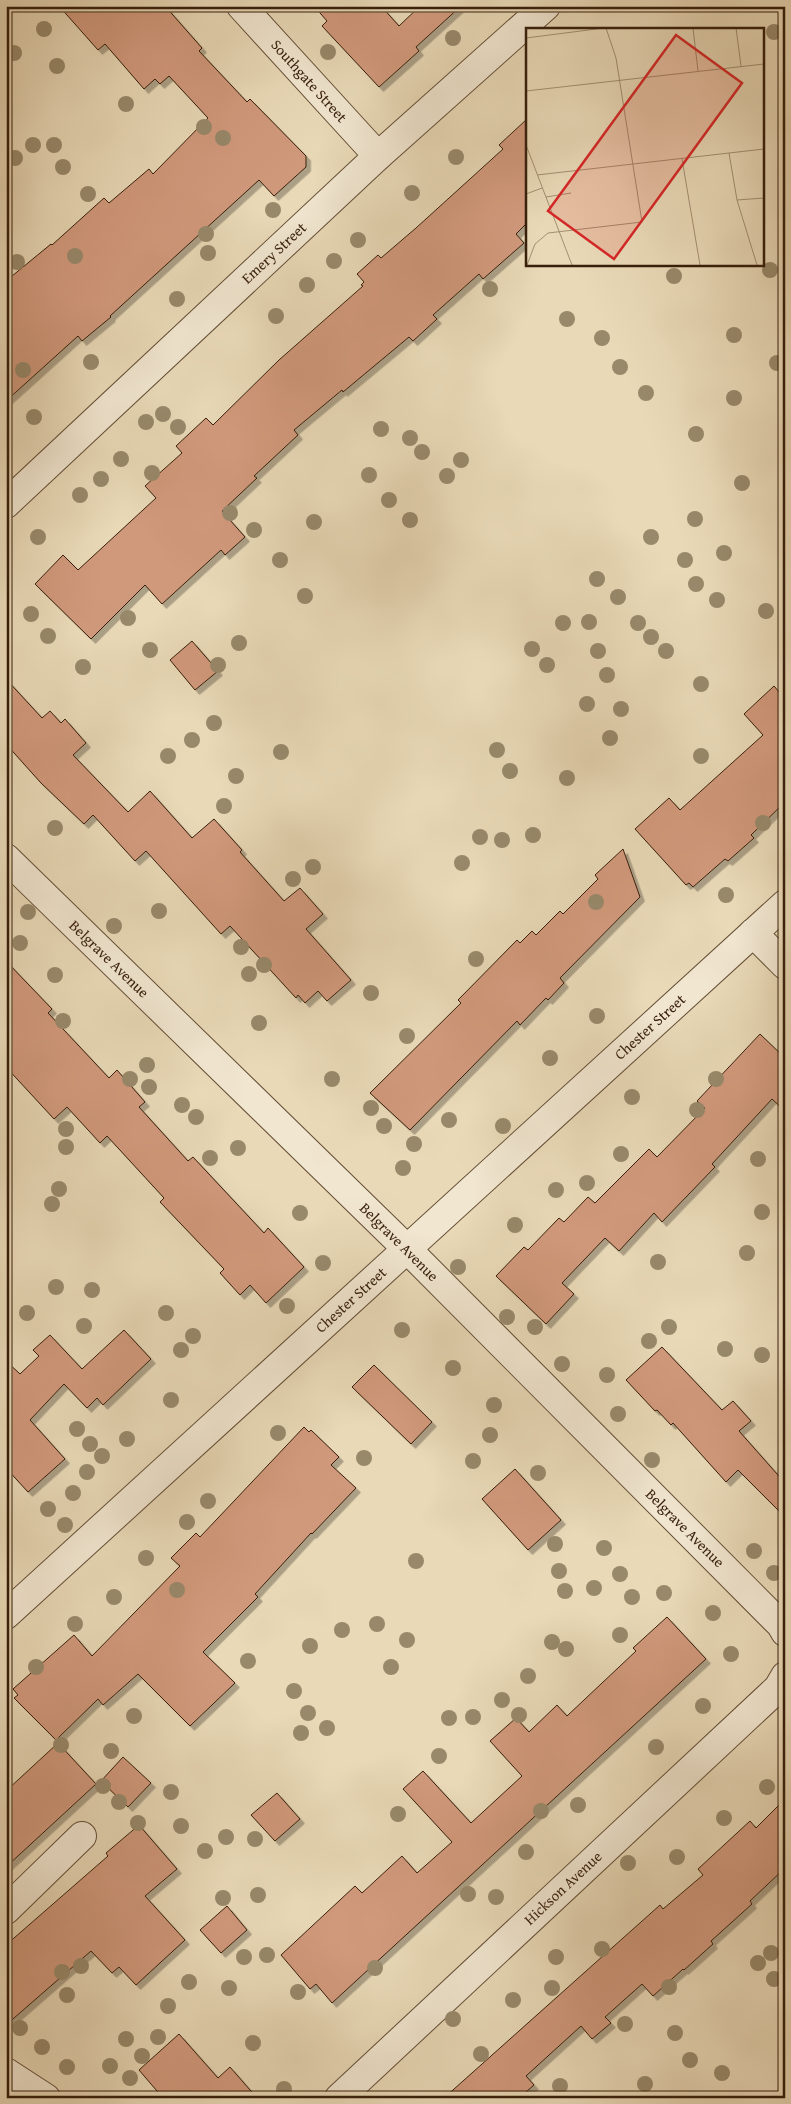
<svg xmlns="http://www.w3.org/2000/svg" width="791" height="2104" viewBox="0 0 791 2104" font-family="'Gentium Book Plus',serif">
  <defs>
    <filter id="shadow"><feDropShadow dx="4.5" dy="4.5" stdDeviation="0" flood-color="#0004"/></filter>
  </defs>
  <rect width="100%" height="100%" fill="#e9d9b7"/>
  <filter id="stains"><feTurbulence type="fractalNoise" baseFrequency=".004" numOctaves="4"/><feColorMatrix values="0 0 0 0 .2 0 0 0 0 .09 0 0 0 0 .02 0 0 0 .5 -.17"/></filter>
  <radialGradient id="worn" r=".72"><stop offset=".6" stop-color="#630" stop-opacity="0"/><stop offset="1" stop-color="#630" stop-opacity=".3"/></radialGradient>
  <g fill="#d1997c" stroke="#371f0b" filter="url(#shadow)">
    <polygon points="59,6 165,6 202,48 199,51 247,102 250,99 306,156 306,167 274,196 259,180 110,316 111,317 82,341 78,336 6,401 6,281 51,244 52,245 104,198 109,203 149,169 153,174 208,118 169,76 160,84 155,79 144,89 105,44 98,50"/>
    <polygon points="314,6 381,6 399,26 420,6 461,6 416,47 419,51 379,87 322,26 327,21"/>
    <polygon points="527,119 527,223 516,234 524,243 483,279 479,274 433,315 437,319 413,341 409,337 343,392 342,390 294,430 298,435 254,476 257,478 222,511 245,537 225,555 221,550 162,604 145,585 91,639 35,584 63,555 78,570 156,498 145,486 182,453 176,446 206,418 213,425 279,360 363,286 361,285 364,282 357,274 378,255 381,258 416,228 503,149 499,145"/>
    <polygon points="192,641 218,671 195,690 170,660"/>
    <polygon points="6,679 42,718 50,711 61,723 65,719 86,743 73,755 128,812 150,791 192,838 214,819 242,850 240,852 284,901 300,888 323,914 306,929 351,980 327,1001 318,991 305,1003 298,995 296,998 230,926 221,934 146,851 135,861 93,815 84,824 41,783 6,744"/>
    <polygon points="774,686 785,699 785,802 751,835 754,838 728,861 725,859 693,887 689,883 686,885 635,829 669,798 680,810 763,735 744,714"/>
    <polygon points="623,849 640,897 560,978 564,983 548,1000 546,998 520,1025 517,1021 410,1130 370,1093 461,1003 458,1000 517,940 520,943 532,931 536,935 560,911 563,914 598,879 595,875"/>
    <polygon points="6,961 52,1009 48,1013 109,1078 117,1070 145,1102 139,1107 188,1161 193,1157 264,1233 268,1228 304,1267 266,1303 250,1285 240,1295 220,1273 224,1269 160,1202 164,1198 107,1136 100,1143 67,1107 54,1119 6,1067"/>
    <polygon points="760,1034 785,1058 785,1111 772,1099 712,1164 715,1167 662,1222 654,1213 619,1251 605,1238 562,1283 574,1294 546,1324 496,1276 524,1247 528,1250 559,1218 564,1222 588,1197 595,1203 649,1149 657,1157 705,1108 697,1101"/>
    <polygon points="124,1330 151,1359 103,1405 97,1398 87,1408 64,1384 30,1420 65,1459 28,1492 6,1468 6,1361 20,1374 39,1356 33,1350 50,1335 82,1369"/>
    <polygon points="662,1347 722,1410 733,1401 751,1421 739,1431 785,1483 785,1517 738,1470 726,1482 673,1423 671,1425 657,1410 655,1411 626,1380"/>
    <polygon points="374,1365 432,1422 411,1444 352,1387"/>
    <polygon points="304,1427 309,1432 311,1430 339,1457 331,1465 356,1488 312,1534 311,1533 255,1594 258,1597 203,1652 235,1683 190,1726 138,1674 103,1705 98,1699 56,1740 14,1698 18,1695 13,1689 74,1635 92,1656 180,1566 171,1558 196,1533 200,1537"/>
    <polygon points="515,1469 561,1520 528,1550 482,1499"/>
    <polygon points="667,1617 706,1659 332,2003 316,1984 310,1989 281,1955 355,1886 362,1893 402,1856 417,1873 452,1842 403,1789 423,1771 471,1823 522,1776 490,1741 516,1718 529,1732 557,1705 567,1716 636,1651 633,1648"/>
    <polygon points="58,1743 96,1784 6,1867 6,1791"/>
    <polygon points="123,1757 151,1783 128,1807 101,1781"/>
    <polygon points="277,1793 300,1819 275,1841 251,1815"/>
    <polygon points="785,1799 785,1868 750,1901 752,1904 711,1941 713,1944 684,1970 683,1969 653,1996 642,1984 605,2017 611,2023 592,2039 581,2026 526,2076 534,2085 519,2098 444,2098 660,1905 663,1909 703,1875 698,1869 750,1821 756,1828"/>
    <polygon points="139,1825 177,1869 145,1896 185,1940 136,1985 119,1967 112,1973 91,1951 6,2025 6,1945 108,1856 106,1853"/>
    <polygon points="227,1906 247,1930 221,1953 200,1930"/>
    <polygon points="179,2034 218,2078 230,2067 257,2098 163,2098 139,2070"/>
  </g>
  <g fill="none" stroke-linecap="round" stroke-linejoin="round">
    <g stroke="#644e36" stroke-width="30">
      <g id="minor">
        <polyline points="241,6 378,156"/>
        <polyline points="6,504 378,156 546,6"/>
        <polyline points="6,858 407,1249 781,1625 785,1632"/>
        <polyline points="753,933 785,965"/>
        <polyline points="6,1615 785,904"/>
        <polyline points="6,1910 82,1836"/>
        <polyline points="6,2072 46,2098"/>
        <polyline points="339,2098 778,1688 785,1676"/>
      </g>
    </g>
    <use href="#minor" stroke="#f1e6d0" stroke-width="28"/>
  </g>
  <g fill="#98896b">
    <circle cx="44" cy="29" r="8"/>
    <circle cx="774" cy="32" r="8"/>
    <circle cx="453" cy="38" r="8"/>
    <circle cx="328" cy="52" r="8"/>
    <circle cx="14" cy="53" r="8"/>
    <circle cx="57" cy="66" r="8"/>
    <circle cx="126" cy="104" r="8"/>
    <circle cx="204" cy="127" r="8"/>
    <circle cx="223" cy="138" r="8"/>
    <circle cx="33" cy="145" r="8"/>
    <circle cx="54" cy="145" r="8"/>
    <circle cx="456" cy="157" r="8"/>
    <circle cx="15" cy="158" r="8"/>
    <circle cx="63" cy="167" r="8"/>
    <circle cx="412" cy="193" r="8"/>
    <circle cx="88" cy="194" r="8"/>
    <circle cx="273" cy="210" r="8"/>
    <circle cx="206" cy="234" r="8"/>
    <circle cx="358" cy="240" r="8"/>
    <circle cx="208" cy="253" r="8"/>
    <circle cx="75" cy="256" r="8"/>
    <circle cx="334" cy="261" r="8"/>
    <circle cx="17" cy="262" r="8"/>
    <circle cx="770" cy="270" r="8"/>
    <circle cx="674" cy="276" r="8"/>
    <circle cx="307" cy="285" r="8"/>
    <circle cx="490" cy="289" r="8"/>
    <circle cx="177" cy="299" r="8"/>
    <circle cx="276" cy="316" r="8"/>
    <circle cx="567" cy="319" r="8"/>
    <circle cx="734" cy="335" r="8"/>
    <circle cx="602" cy="338" r="8"/>
    <circle cx="91" cy="362" r="8"/>
    <circle cx="777" cy="363" r="8"/>
    <circle cx="620" cy="367" r="8"/>
    <circle cx="23" cy="370" r="8"/>
    <circle cx="646" cy="393" r="8"/>
    <circle cx="734" cy="398" r="8"/>
    <circle cx="163" cy="414" r="8"/>
    <circle cx="34" cy="417" r="8"/>
    <circle cx="146" cy="422" r="8"/>
    <circle cx="178" cy="427" r="8"/>
    <circle cx="381" cy="429" r="8"/>
    <circle cx="696" cy="434" r="8"/>
    <circle cx="410" cy="438" r="8"/>
    <circle cx="422" cy="452" r="8"/>
    <circle cx="121" cy="459" r="8"/>
    <circle cx="461" cy="460" r="8"/>
    <circle cx="152" cy="473" r="8"/>
    <circle cx="369" cy="475" r="8"/>
    <circle cx="447" cy="476" r="8"/>
    <circle cx="101" cy="479" r="8"/>
    <circle cx="742" cy="483" r="8"/>
    <circle cx="80" cy="495" r="8"/>
    <circle cx="389" cy="500" r="8"/>
    <circle cx="230" cy="513" r="8"/>
    <circle cx="695" cy="519" r="8"/>
    <circle cx="410" cy="520" r="8"/>
    <circle cx="314" cy="522" r="8"/>
    <circle cx="254" cy="530" r="8"/>
    <circle cx="38" cy="537" r="8"/>
    <circle cx="651" cy="537" r="8"/>
    <circle cx="724" cy="553" r="8"/>
    <circle cx="280" cy="560" r="8"/>
    <circle cx="685" cy="560" r="8"/>
    <circle cx="597" cy="579" r="8"/>
    <circle cx="696" cy="584" r="8"/>
    <circle cx="305" cy="596" r="8"/>
    <circle cx="618" cy="597" r="8"/>
    <circle cx="717" cy="600" r="8"/>
    <circle cx="766" cy="611" r="8"/>
    <circle cx="31" cy="614" r="8"/>
    <circle cx="128" cy="618" r="8"/>
    <circle cx="589" cy="622" r="8"/>
    <circle cx="563" cy="623" r="8"/>
    <circle cx="638" cy="623" r="8"/>
    <circle cx="48" cy="636" r="8"/>
    <circle cx="651" cy="637" r="8"/>
    <circle cx="239" cy="643" r="8"/>
    <circle cx="532" cy="649" r="8"/>
    <circle cx="150" cy="650" r="8"/>
    <circle cx="598" cy="651" r="8"/>
    <circle cx="666" cy="651" r="8"/>
    <circle cx="218" cy="665" r="8"/>
    <circle cx="547" cy="665" r="8"/>
    <circle cx="83" cy="667" r="8"/>
    <circle cx="607" cy="675" r="8"/>
    <circle cx="701" cy="684" r="8"/>
    <circle cx="587" cy="704" r="8"/>
    <circle cx="621" cy="709" r="8"/>
    <circle cx="214" cy="723" r="8"/>
    <circle cx="610" cy="738" r="8"/>
    <circle cx="192" cy="740" r="8"/>
    <circle cx="497" cy="750" r="8"/>
    <circle cx="281" cy="752" r="8"/>
    <circle cx="168" cy="756" r="8"/>
    <circle cx="701" cy="756" r="8"/>
    <circle cx="510" cy="771" r="8"/>
    <circle cx="236" cy="776" r="8"/>
    <circle cx="567" cy="778" r="8"/>
    <circle cx="224" cy="806" r="8"/>
    <circle cx="763" cy="823" r="8"/>
    <circle cx="55" cy="828" r="8"/>
    <circle cx="533" cy="835" r="8"/>
    <circle cx="480" cy="837" r="8"/>
    <circle cx="502" cy="840" r="8"/>
    <circle cx="462" cy="863" r="8"/>
    <circle cx="313" cy="867" r="8"/>
    <circle cx="293" cy="879" r="8"/>
    <circle cx="726" cy="895" r="8"/>
    <circle cx="596" cy="902" r="8"/>
    <circle cx="159" cy="911" r="8"/>
    <circle cx="28" cy="912" r="8"/>
    <circle cx="114" cy="926" r="8"/>
    <circle cx="20" cy="943" r="8"/>
    <circle cx="241" cy="947" r="8"/>
    <circle cx="476" cy="959" r="8"/>
    <circle cx="264" cy="965" r="8"/>
    <circle cx="249" cy="974" r="8"/>
    <circle cx="55" cy="975" r="8"/>
    <circle cx="371" cy="993" r="8"/>
    <circle cx="597" cy="1016" r="8"/>
    <circle cx="63" cy="1021" r="8"/>
    <circle cx="259" cy="1023" r="8"/>
    <circle cx="407" cy="1036" r="8"/>
    <circle cx="550" cy="1058" r="8"/>
    <circle cx="147" cy="1065" r="8"/>
    <circle cx="130" cy="1079" r="8"/>
    <circle cx="332" cy="1079" r="8"/>
    <circle cx="716" cy="1079" r="8"/>
    <circle cx="149" cy="1087" r="8"/>
    <circle cx="632" cy="1097" r="8"/>
    <circle cx="182" cy="1105" r="8"/>
    <circle cx="371" cy="1108" r="8"/>
    <circle cx="697" cy="1110" r="8"/>
    <circle cx="196" cy="1117" r="8"/>
    <circle cx="449" cy="1120" r="8"/>
    <circle cx="384" cy="1126" r="8"/>
    <circle cx="503" cy="1126" r="8"/>
    <circle cx="66" cy="1129" r="8"/>
    <circle cx="414" cy="1144" r="8"/>
    <circle cx="66" cy="1147" r="8"/>
    <circle cx="238" cy="1148" r="8"/>
    <circle cx="621" cy="1154" r="8"/>
    <circle cx="210" cy="1158" r="8"/>
    <circle cx="758" cy="1159" r="8"/>
    <circle cx="403" cy="1168" r="8"/>
    <circle cx="587" cy="1183" r="8"/>
    <circle cx="59" cy="1189" r="8"/>
    <circle cx="556" cy="1190" r="8"/>
    <circle cx="52" cy="1204" r="8"/>
    <circle cx="762" cy="1212" r="8"/>
    <circle cx="300" cy="1213" r="8"/>
    <circle cx="515" cy="1225" r="8"/>
    <circle cx="747" cy="1253" r="8"/>
    <circle cx="658" cy="1262" r="8"/>
    <circle cx="323" cy="1263" r="8"/>
    <circle cx="458" cy="1267" r="8"/>
    <circle cx="56" cy="1287" r="8"/>
    <circle cx="92" cy="1290" r="8"/>
    <circle cx="287" cy="1306" r="8"/>
    <circle cx="27" cy="1313" r="8"/>
    <circle cx="166" cy="1313" r="8"/>
    <circle cx="507" cy="1317" r="8"/>
    <circle cx="84" cy="1326" r="8"/>
    <circle cx="535" cy="1327" r="8"/>
    <circle cx="669" cy="1327" r="8"/>
    <circle cx="402" cy="1330" r="8"/>
    <circle cx="193" cy="1336" r="8"/>
    <circle cx="649" cy="1341" r="8"/>
    <circle cx="725" cy="1349" r="8"/>
    <circle cx="181" cy="1350" r="8"/>
    <circle cx="762" cy="1355" r="8"/>
    <circle cx="562" cy="1364" r="8"/>
    <circle cx="453" cy="1368" r="8"/>
    <circle cx="607" cy="1375" r="8"/>
    <circle cx="171" cy="1400" r="8"/>
    <circle cx="494" cy="1405" r="8"/>
    <circle cx="618" cy="1414" r="8"/>
    <circle cx="77" cy="1429" r="8"/>
    <circle cx="278" cy="1433" r="8"/>
    <circle cx="490" cy="1435" r="8"/>
    <circle cx="127" cy="1439" r="8"/>
    <circle cx="90" cy="1444" r="8"/>
    <circle cx="102" cy="1456" r="8"/>
    <circle cx="364" cy="1458" r="8"/>
    <circle cx="652" cy="1460" r="8"/>
    <circle cx="473" cy="1461" r="8"/>
    <circle cx="87" cy="1472" r="8"/>
    <circle cx="538" cy="1473" r="8"/>
    <circle cx="73" cy="1493" r="8"/>
    <circle cx="208" cy="1501" r="8"/>
    <circle cx="48" cy="1509" r="8"/>
    <circle cx="187" cy="1522" r="8"/>
    <circle cx="65" cy="1525" r="8"/>
    <circle cx="555" cy="1544" r="8"/>
    <circle cx="604" cy="1548" r="8"/>
    <circle cx="754" cy="1551" r="8"/>
    <circle cx="146" cy="1558" r="8"/>
    <circle cx="416" cy="1561" r="8"/>
    <circle cx="559" cy="1571" r="8"/>
    <circle cx="774" cy="1573" r="8"/>
    <circle cx="620" cy="1574" r="8"/>
    <circle cx="594" cy="1588" r="8"/>
    <circle cx="177" cy="1590" r="8"/>
    <circle cx="565" cy="1591" r="8"/>
    <circle cx="664" cy="1593" r="8"/>
    <circle cx="114" cy="1597" r="8"/>
    <circle cx="632" cy="1597" r="8"/>
    <circle cx="713" cy="1613" r="8"/>
    <circle cx="75" cy="1624" r="8"/>
    <circle cx="377" cy="1624" r="8"/>
    <circle cx="342" cy="1630" r="8"/>
    <circle cx="620" cy="1635" r="8"/>
    <circle cx="407" cy="1640" r="8"/>
    <circle cx="552" cy="1642" r="8"/>
    <circle cx="310" cy="1646" r="8"/>
    <circle cx="566" cy="1649" r="8"/>
    <circle cx="731" cy="1654" r="8"/>
    <circle cx="248" cy="1661" r="8"/>
    <circle cx="36" cy="1667" r="8"/>
    <circle cx="391" cy="1667" r="8"/>
    <circle cx="528" cy="1676" r="8"/>
    <circle cx="294" cy="1691" r="8"/>
    <circle cx="502" cy="1700" r="8"/>
    <circle cx="703" cy="1706" r="8"/>
    <circle cx="308" cy="1713" r="8"/>
    <circle cx="519" cy="1715" r="8"/>
    <circle cx="134" cy="1716" r="8"/>
    <circle cx="473" cy="1717" r="8"/>
    <circle cx="449" cy="1718" r="8"/>
    <circle cx="327" cy="1728" r="8"/>
    <circle cx="301" cy="1733" r="8"/>
    <circle cx="61" cy="1745" r="8"/>
    <circle cx="656" cy="1747" r="8"/>
    <circle cx="111" cy="1751" r="8"/>
    <circle cx="439" cy="1756" r="8"/>
    <circle cx="103" cy="1786" r="8"/>
    <circle cx="767" cy="1787" r="8"/>
    <circle cx="171" cy="1792" r="8"/>
    <circle cx="119" cy="1802" r="8"/>
    <circle cx="578" cy="1805" r="8"/>
    <circle cx="541" cy="1811" r="8"/>
    <circle cx="398" cy="1814" r="8"/>
    <circle cx="724" cy="1818" r="8"/>
    <circle cx="138" cy="1823" r="8"/>
    <circle cx="181" cy="1826" r="8"/>
    <circle cx="226" cy="1837" r="8"/>
    <circle cx="255" cy="1839" r="8"/>
    <circle cx="205" cy="1851" r="8"/>
    <circle cx="526" cy="1852" r="8"/>
    <circle cx="677" cy="1857" r="8"/>
    <circle cx="628" cy="1863" r="8"/>
    <circle cx="468" cy="1894" r="8"/>
    <circle cx="258" cy="1895" r="8"/>
    <circle cx="496" cy="1897" r="8"/>
    <circle cx="223" cy="1898" r="8"/>
    <circle cx="602" cy="1949" r="8"/>
    <circle cx="771" cy="1953" r="8"/>
    <circle cx="267" cy="1955" r="8"/>
    <circle cx="244" cy="1957" r="8"/>
    <circle cx="556" cy="1957" r="8"/>
    <circle cx="758" cy="1963" r="8"/>
    <circle cx="81" cy="1966" r="8"/>
    <circle cx="375" cy="1968" r="8"/>
    <circle cx="62" cy="1972" r="8"/>
    <circle cx="774" cy="1979" r="8"/>
    <circle cx="189" cy="1982" r="8"/>
    <circle cx="669" cy="1987" r="8"/>
    <circle cx="229" cy="1988" r="8"/>
    <circle cx="552" cy="1988" r="8"/>
    <circle cx="298" cy="1992" r="8"/>
    <circle cx="67" cy="1995" r="8"/>
    <circle cx="513" cy="2000" r="8"/>
    <circle cx="168" cy="2006" r="8"/>
    <circle cx="453" cy="2019" r="8"/>
    <circle cx="625" cy="2024" r="8"/>
    <circle cx="20" cy="2028" r="8"/>
    <circle cx="675" cy="2033" r="8"/>
    <circle cx="158" cy="2037" r="8"/>
    <circle cx="126" cy="2039" r="8"/>
    <circle cx="253" cy="2043" r="8"/>
    <circle cx="42" cy="2047" r="8"/>
    <circle cx="481" cy="2054" r="8"/>
    <circle cx="142" cy="2056" r="8"/>
    <circle cx="690" cy="2060" r="8"/>
    <circle cx="110" cy="2066" r="8"/>
    <circle cx="67" cy="2067" r="8"/>
    <circle cx="722" cy="2073" r="8"/>
    <circle cx="130" cy="2078" r="8"/>
    <circle cx="645" cy="2084" r="8"/>
    <circle cx="560" cy="2086" r="8"/>
    <circle cx="284" cy="2089" r="8"/>
  </g>
  <g text-anchor="middle" stroke-width="5" stroke-linejoin="round" paint-order="stroke">
    <g font-size="15" fill="#371f0b" stroke="#f1e6d0">
      <text transform="translate(309 81) rotate(48)" y="5">Southgate Street</text>
      <text transform="translate(274 253) rotate(-43)" y="5">Emery Street</text>
      <text transform="translate(109 959) rotate(44)" y="5">Belgrave Avenue</text>
      <text transform="translate(650 1027) rotate(-42)" y="5">Chester Street</text>
      <text transform="translate(399 1242) rotate(45)" y="5">Belgrave Avenue</text>
      <text transform="translate(351 1300) rotate(-42)" y="5">Chester Street</text>
      <text transform="translate(685 1528) rotate(45)" y="5">Belgrave Avenue</text>
      <text transform="translate(563 1888) rotate(-43)" y="5">Hickson Avenue</text>
    </g>
  </g>
  <g transform="translate(526 28)">
    <rect width="238" height="238" fill="#e9d9b7"/>
    <path fill="none" stroke="#a28f72" stroke-width="1" d="M167,0L172,43M210,0L215,38M0,10L78,0M0,63L238,36M0,117L46,237M203,125L211,172L231,237M156,131L174,237M11,147L238,121M0,166L16,160M20,169L45,165M211,172L238,170M1,237L9,216L22,205L116,194L90,30L80,0"/>
    <path fill="#d62828" fill-opacity="0.15" stroke="#d62828" stroke-width="2.5" d="M150,7L216,55L88,231L22,183Z"/>
    <rect width="238" height="238" fill="none" stroke="#371f0b" stroke-width="2.5"/>
  </g>
  <rect width="791" height="2104" fill="none" stroke="#e9d9b7" stroke-width="25"/>
  <rect x="8" y="8" width="776" height="2089" fill="none" stroke="#371f0b" stroke-width="2.5"/>
  <rect x="12" y="12" width="766" height="2079" fill="none" stroke="#371f0b"/>
  <rect width="100%" height="100%" filter="url(#stains)"/>
  <rect width="100%" height="100%" fill="url(#worn)"/>
</svg>
